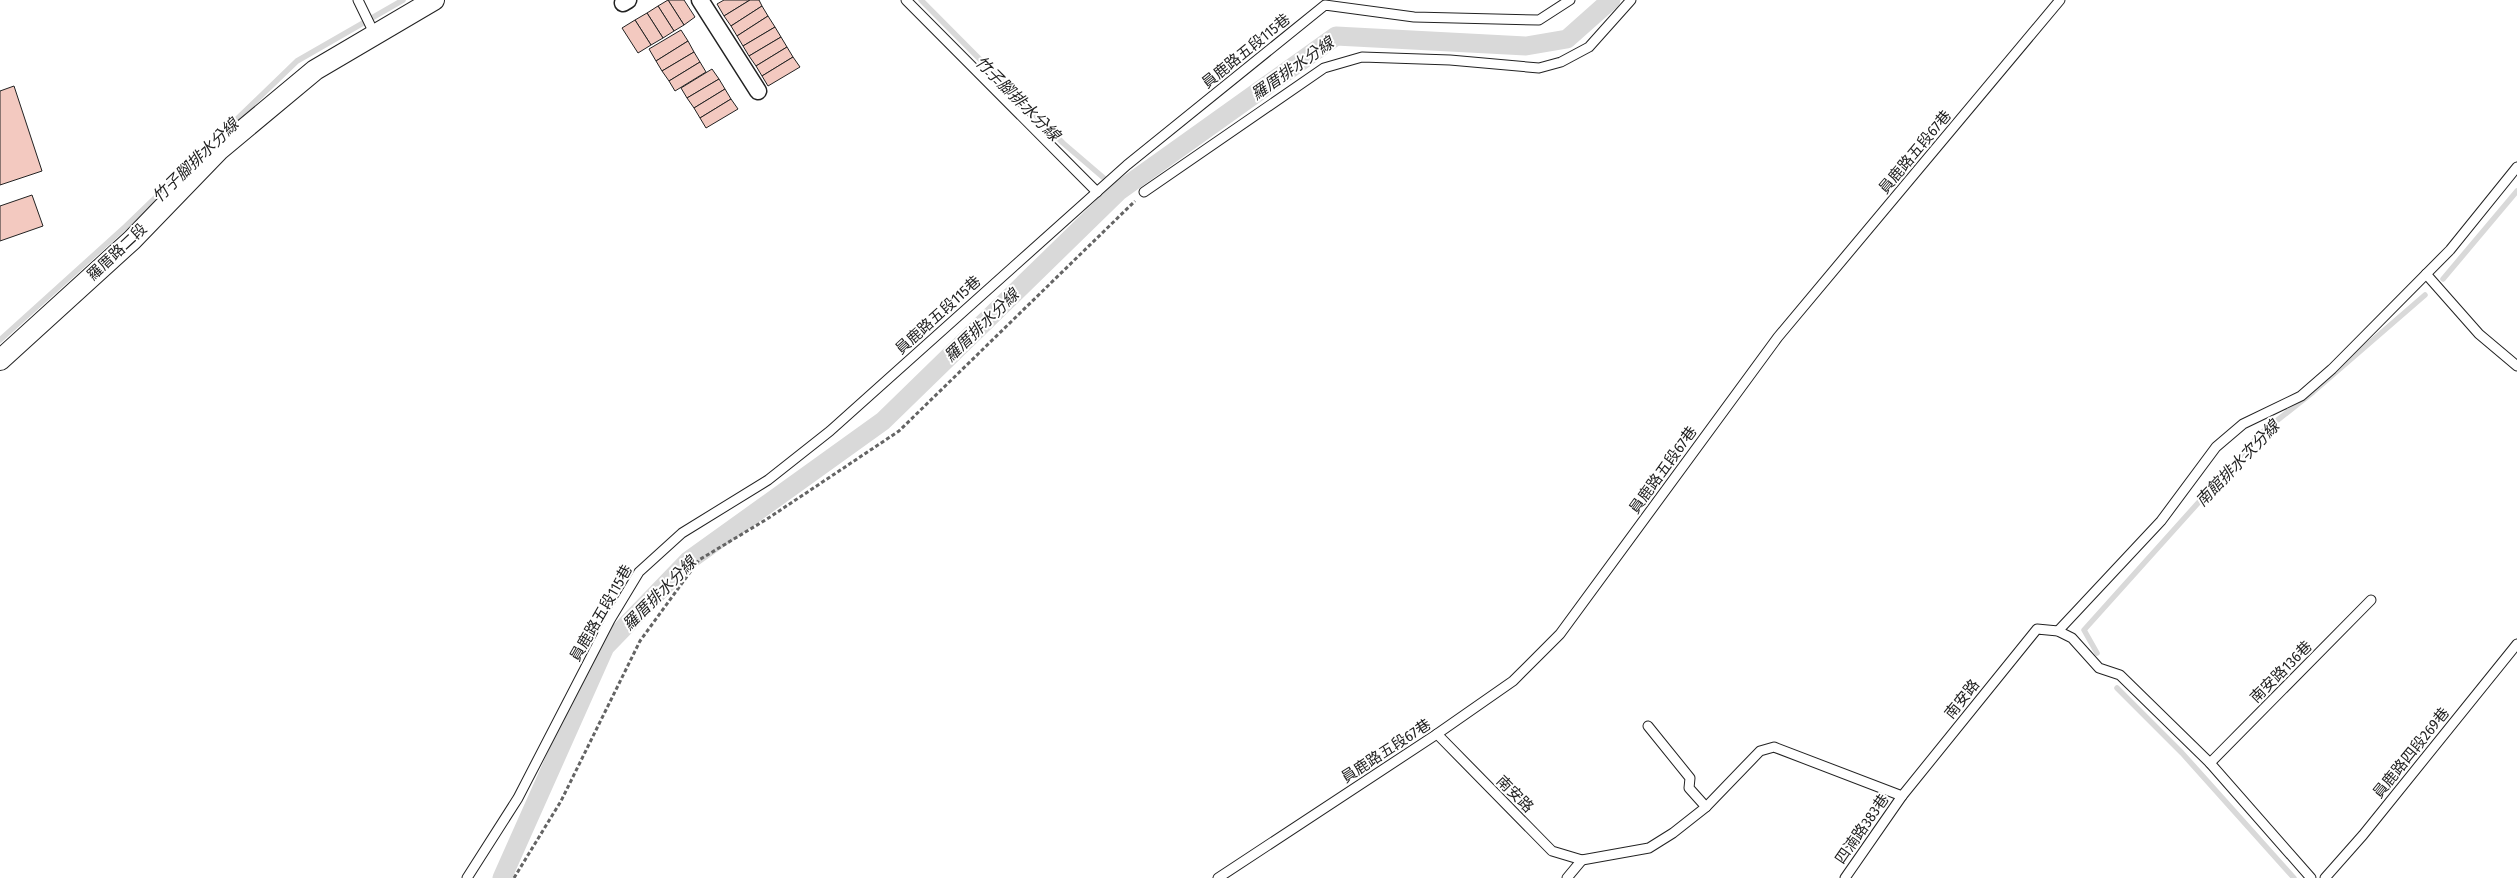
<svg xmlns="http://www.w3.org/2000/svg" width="2517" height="878" viewBox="0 0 2517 878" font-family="'Fira Sans Condensed','Noto Sans TC',sans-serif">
  <rect width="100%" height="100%" fill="#fff"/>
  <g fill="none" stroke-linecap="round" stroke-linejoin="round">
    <g stroke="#d9d9d9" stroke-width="5.5">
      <polyline points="921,0 1063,143 1119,191"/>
      <polyline points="2443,279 2517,191"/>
      <polyline points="0,340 126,226 297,61 403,0"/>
      <polyline points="2097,653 2084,630 2260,434 2313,392 2425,295"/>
      <polyline points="2117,688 2182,753 2294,878"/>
    </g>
    <polyline stroke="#d9d9d9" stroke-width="19" points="502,878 605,647 688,561 883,421 1119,191 1336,36 1526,46 1567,39 1611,0"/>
  </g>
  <g fill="#f3c9c0" stroke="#222">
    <polygon points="668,0 684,0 695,17 684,25"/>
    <polygon points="668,0 684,25 674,31 658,6"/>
    <polygon points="724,0 750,0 724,16 717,4"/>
    <polygon points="750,0 759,0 762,6 731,26 724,16"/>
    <polygon points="658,6 674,31 663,38 647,13"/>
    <polygon points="762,6 768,16 737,36 731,26"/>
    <polygon points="647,13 663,38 651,45 635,20"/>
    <polygon points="768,16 775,27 743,46 737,36"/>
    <polygon points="635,20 651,45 638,53 622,28"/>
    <polygon points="775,27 781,37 749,56 743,46"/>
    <polygon points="681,30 688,41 656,61 649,49"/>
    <polygon points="781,37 787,47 756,66 749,56"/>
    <polygon points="688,41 694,52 662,71 656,61"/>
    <polygon points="787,47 793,57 762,76 756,66"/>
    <polygon points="694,52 700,62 669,81 662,71"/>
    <polygon points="793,57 800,67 768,86 762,76"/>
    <polygon points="700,62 706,72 675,91 669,81"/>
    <polygon points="712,69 719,79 687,98 681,88"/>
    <polygon points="719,79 725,89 694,108 687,98"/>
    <polygon points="14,86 42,171 0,185 0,91"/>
    <polygon points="725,89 731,99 700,118 694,108"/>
    <polygon points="731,99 738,109 706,128 700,118"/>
    <polygon points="32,195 43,226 0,241 0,206"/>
  </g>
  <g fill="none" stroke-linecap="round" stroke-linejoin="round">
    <g stroke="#222" stroke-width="11">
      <g id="service">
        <polyline points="358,0 375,35"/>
        <polyline points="906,0 1097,192"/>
        <polyline points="1144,192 1324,68 1362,57 1450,60 1539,68 1561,62 1589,47 1631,0"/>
        <polyline points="2426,274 2479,334 2517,366"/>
        <polyline points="2058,631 2161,521 2216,447 2243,424 2301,396 2332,369 2450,250 2517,167"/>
        <polyline points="1648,726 1690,778 1689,788 1706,807"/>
        <polyline points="1437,734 1552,851 1582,860 1649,848 1673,833 1706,807 1760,751 1774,747 1902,796 2037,629 2058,631 2072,638 2099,668 2120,675 2210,763 2311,878"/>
        <polyline points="2210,763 2371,600"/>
        <polyline points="467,878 518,798 610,620 639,572 682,533 768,480 830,431 1127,165 1325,5 1414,17 1539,20 1570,0"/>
        <polyline points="1218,878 1437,734 1513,681 1560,634 1778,337 2060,0"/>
        <polyline points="1567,878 1582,860"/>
        <polyline points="1845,878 1902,796"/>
        <polyline points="2325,878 2363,835 2517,644"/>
      </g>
    </g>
    <g stroke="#222" stroke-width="19">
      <g id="minor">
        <polyline points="700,0 758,91"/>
        <polyline points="623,3 628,0"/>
      </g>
    </g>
    <g stroke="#222" stroke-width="22">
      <polyline id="tertiary" points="0,360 132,240 219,150 315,70 434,0"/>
    </g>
    <polyline stroke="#646464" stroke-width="3" stroke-dasharray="4 2.5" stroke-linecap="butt" points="514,878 561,801 640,641 699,560 767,519 899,431 1135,201"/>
    <use href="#service" stroke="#fff" stroke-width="9"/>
    <use href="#minor" stroke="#fff" stroke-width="16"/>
    <use href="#tertiary" stroke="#fff" stroke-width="20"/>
  </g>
  <g text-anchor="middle" stroke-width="4" stroke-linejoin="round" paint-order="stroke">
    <g font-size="15" fill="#222" stroke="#fff">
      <text transform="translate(1246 51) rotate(-39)" y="5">員鹿路五段115巷</text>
      <text transform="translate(1915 152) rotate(-50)" y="5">員鹿路五段67巷</text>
      <text transform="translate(117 252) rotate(-43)" y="5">羅厝路二段</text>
      <text transform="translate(938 315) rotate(-42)" y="5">員鹿路五段115巷</text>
      <text transform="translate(1663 470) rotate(-54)" y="5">員鹿路五段67巷</text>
      <text transform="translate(601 613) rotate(-60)" y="5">員鹿路五段115巷</text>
      <text transform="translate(2281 672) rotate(-45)" y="5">南安路136巷</text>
      <text transform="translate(1962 699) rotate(-51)" y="5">南安路</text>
      <text transform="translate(1386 751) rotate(-33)" y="5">員鹿路五段67巷</text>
      <text transform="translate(2411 753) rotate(-51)" y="5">員鹿路四段269巷</text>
      <text transform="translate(1515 794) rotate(45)" y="5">南安路</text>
      <text transform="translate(1862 829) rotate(-55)" y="5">四湳路383巷</text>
    </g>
    <g font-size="16" font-style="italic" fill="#222" stroke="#fff">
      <text transform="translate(1292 68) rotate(-35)" y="6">羅厝排水分線</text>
      <text transform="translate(1018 98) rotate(45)" y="6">竹子腳排水分線</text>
      <text transform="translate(195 160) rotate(-44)" y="6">竹子腳排水分線</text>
      <text transform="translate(981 325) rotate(-44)" y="6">羅厝排水分線</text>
      <text transform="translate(2237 463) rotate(-46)" y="6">南館排水次分線</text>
      <text transform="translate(659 593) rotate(-45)" y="6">羅厝排水分線</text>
    </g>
  </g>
</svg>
